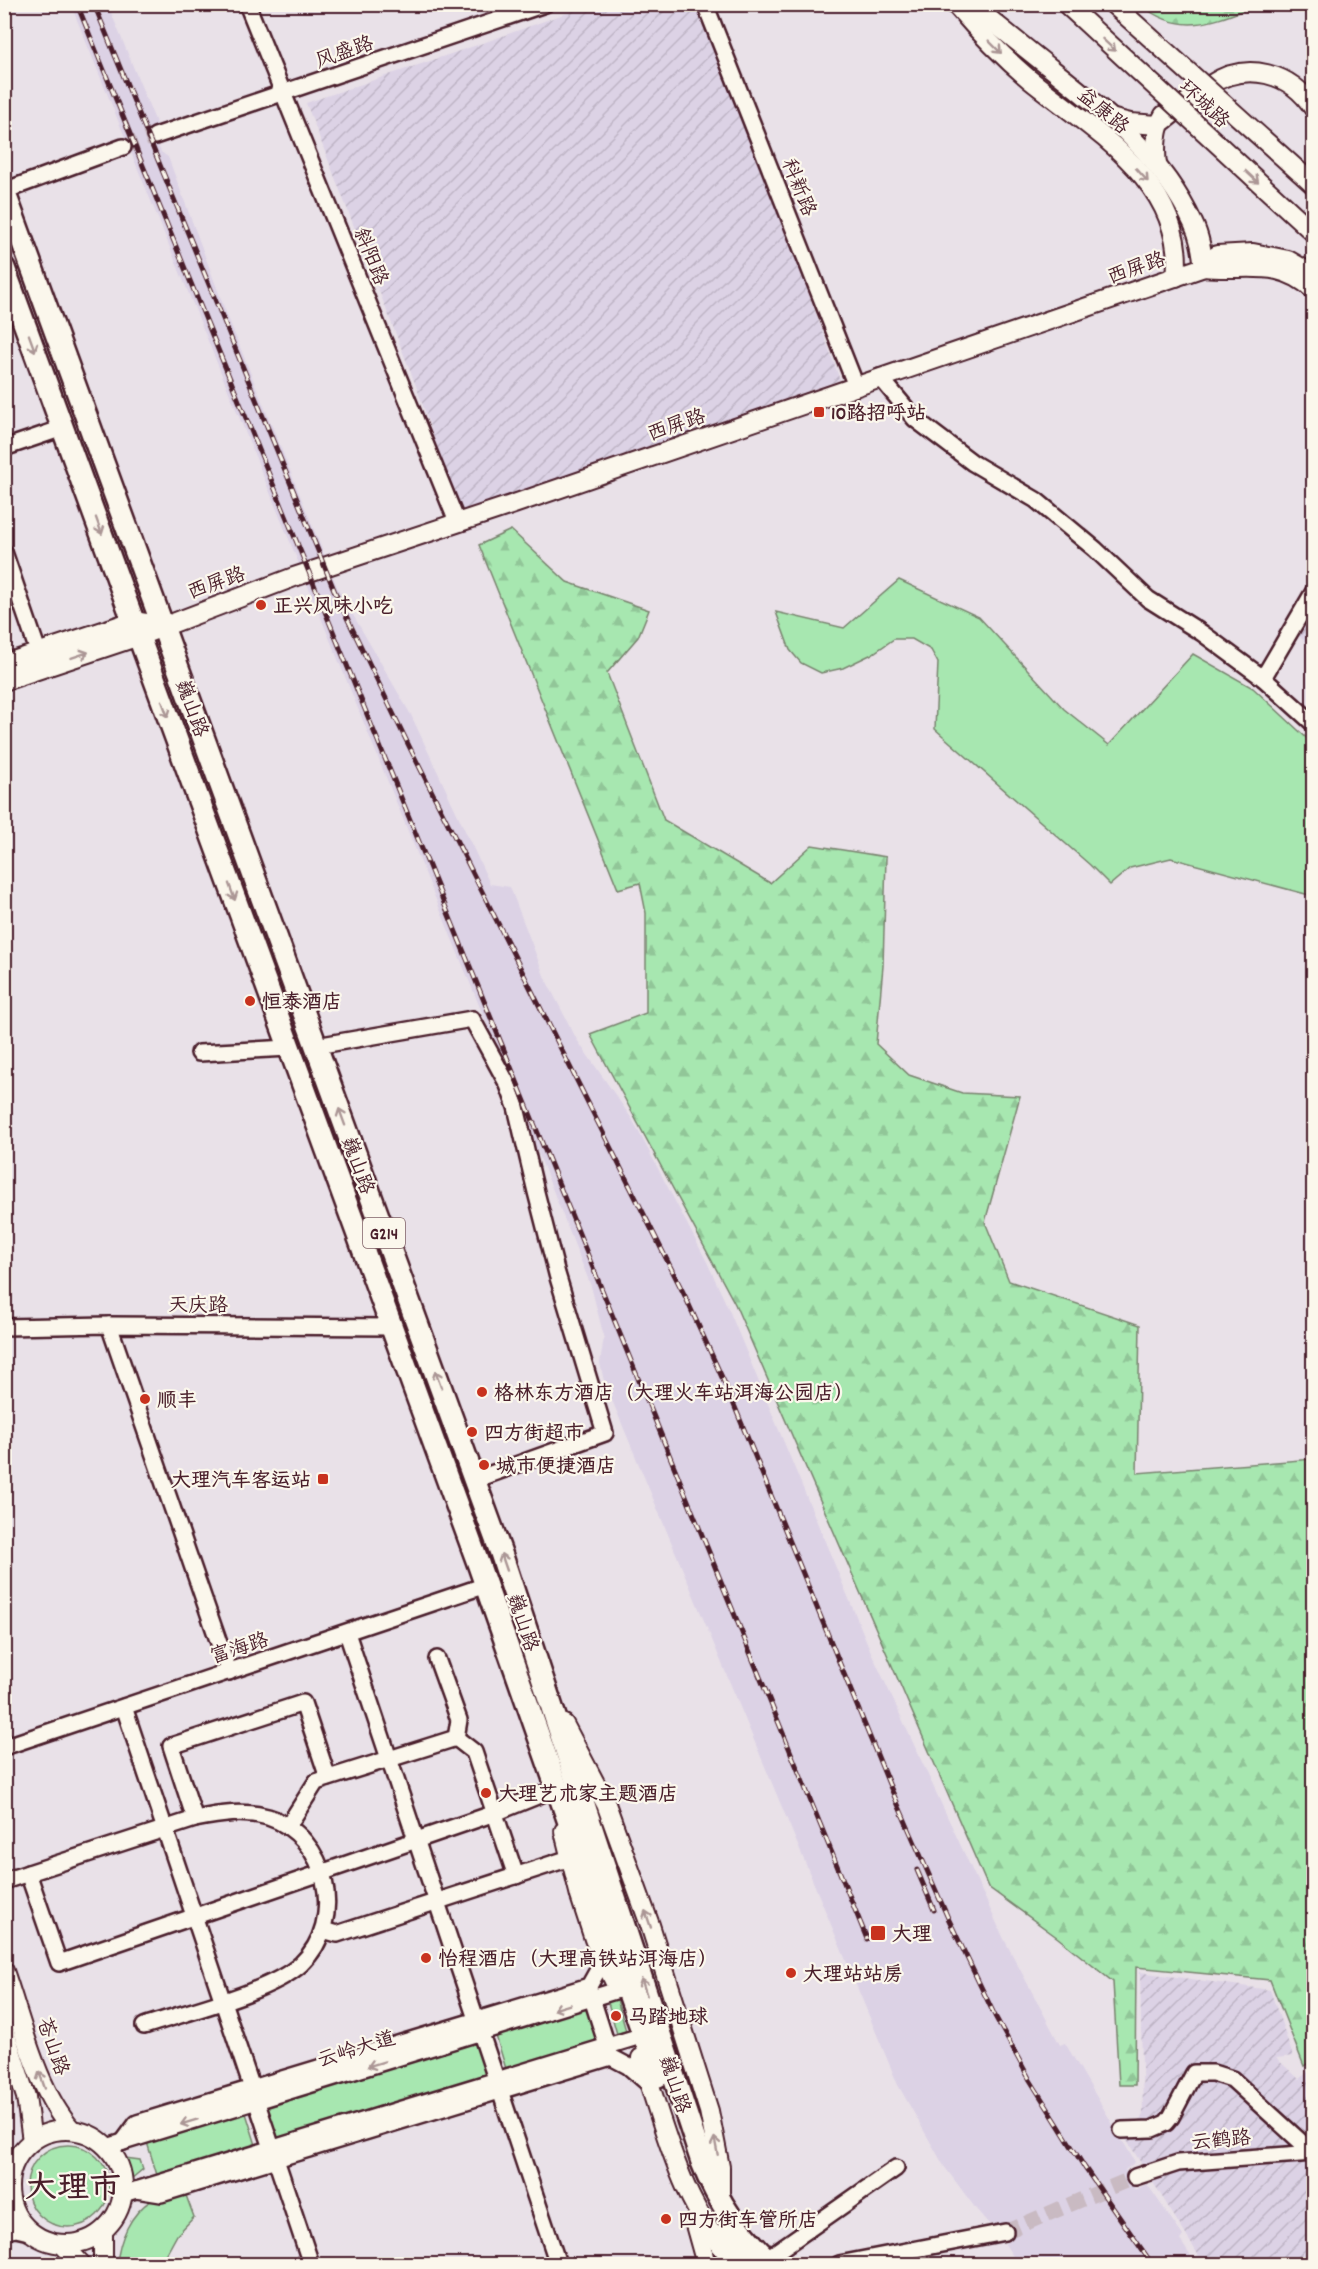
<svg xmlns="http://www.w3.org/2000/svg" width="1318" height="2269" viewBox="0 0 1318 2269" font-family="Dekko,'LXGW WenKai TC',sans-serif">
  <defs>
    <pattern id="industrial-furrows" width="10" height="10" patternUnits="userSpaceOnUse" patternTransform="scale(1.5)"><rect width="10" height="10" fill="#dcd2e5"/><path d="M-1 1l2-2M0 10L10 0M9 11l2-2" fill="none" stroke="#beb4c5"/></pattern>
    <pattern id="forest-firs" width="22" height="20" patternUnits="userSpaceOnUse" patternTransform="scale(1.5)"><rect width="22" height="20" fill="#a7e7b0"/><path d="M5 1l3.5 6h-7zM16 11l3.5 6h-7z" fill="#91c698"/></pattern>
  </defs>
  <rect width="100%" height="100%" fill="#e9e1e8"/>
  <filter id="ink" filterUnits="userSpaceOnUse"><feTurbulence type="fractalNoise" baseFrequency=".0167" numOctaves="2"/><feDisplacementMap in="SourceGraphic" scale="12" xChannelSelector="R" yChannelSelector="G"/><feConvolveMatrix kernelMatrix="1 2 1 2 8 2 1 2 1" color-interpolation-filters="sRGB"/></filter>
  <g filter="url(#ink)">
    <polygon fill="#dcd2e5" points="71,5 108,5 159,130 156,140 161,152 168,157 227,315 338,589 411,715 490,884 510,887 545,978 577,1040 632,1119 707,1262 729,1310 871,1652 1004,1939 1060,2045 1065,2043 1135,2162 1125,2170 1135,2190 1147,2184 1183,2236 1180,2240 1196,2264 1018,2264 1005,2244 1009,2241 1005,2223 989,2224 976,2209 944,2166 898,2085 604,1381 600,1363 604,1337 591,1286 488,1027"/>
    <g fill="url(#industrial-furrows)">
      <polygon points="589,5 699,5 785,229 840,380 459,513 418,391 306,103 480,44"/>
      <polygon points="1313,611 1314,649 1313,649 1299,636"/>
      <polygon points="1140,1972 1270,1990 1293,2056 1276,2058 1299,2079 1313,2068 1314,2199 1309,2264 1204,2264 1126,2139 1143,2115"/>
    </g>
    <g fill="#a7e7b0" stroke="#78836e" stroke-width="1.5">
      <polygon points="899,580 979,617 1064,709 1109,745 1193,654 1253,688 1313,744 1313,896 1171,858 1130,868 1110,885 1090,865 935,729 938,663 931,650 912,639 894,639 872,654 843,668 821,673 801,663 790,650 776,612 844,628"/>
      <polygon points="616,1996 626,2031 617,2034 607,1999"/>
      <polygon points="589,2001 600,2041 506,2069 494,2029"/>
      <polygon points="477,2036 488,2076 277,2138 265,2098"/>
      <polygon points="245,2110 256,2145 157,2175 146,2139"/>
      <circle cx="68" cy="2186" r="41"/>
      <polygon points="125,2158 140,2160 143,2169 131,2179"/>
      <path d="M184,2190L194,2217L177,2235L161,2264H117C119,2241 130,2213 152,2200C161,2195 174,2193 184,2190Z"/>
    </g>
    <g fill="url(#forest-firs)" stroke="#78836e" stroke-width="1.5">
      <path d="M1141,5V4L1257,5C1215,21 1182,38 1141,5Z"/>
      <polygon points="511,530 567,582 649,610 638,637 607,673 664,820 770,883 812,845 886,857 883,966 876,1044 909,1075 962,1093 1020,1096 985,1222 1009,1281 1140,1325 1137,1473 1313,1459 1314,2059 1304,2066 1270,1980 1136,1967 1135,2085 1119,2085 1113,1982 1058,1938 988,1887 735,1304 590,1034 646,1013 646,913 640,883 618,889 479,545"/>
    </g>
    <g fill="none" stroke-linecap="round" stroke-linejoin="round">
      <g stroke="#c9bac2" stroke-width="15" stroke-dasharray="15 8" stroke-linecap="butt">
        <polyline points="123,147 155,136"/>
        <polyline points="1005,2232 1135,2177"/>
      </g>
      <g stroke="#4a1f2b" stroke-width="20">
        <g id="minor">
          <polyline points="247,4 457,522"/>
          <polyline points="705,4 856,386"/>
          <polyline points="155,136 545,4"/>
          <polyline points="4,191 123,147"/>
          <polyline points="880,377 915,419 973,463 1036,500 1095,549 1148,599 1202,633 1263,678 1314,724"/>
          <polyline points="4,448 63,428"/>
          <polyline points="4,552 42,663"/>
          <polyline points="1263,678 1314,591"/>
          <polyline points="316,1046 472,1019 508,1085 516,1107 536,1192 557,1274 605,1433 474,1480"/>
          <polyline points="199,1053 289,1048"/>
          <polyline points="109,1325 229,1672"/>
          <polyline points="4,1327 109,1325 391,1327"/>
          <polyline points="347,1633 558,2264"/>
          <polyline points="437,1659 459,1720 456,1738"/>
          <polyline points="124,1707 311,2264"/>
          <polyline points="456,1738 474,1752 516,1876"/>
          <polyline points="4,1747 486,1585"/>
          <polyline points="195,1819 171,1746 303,1703 328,1778"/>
          <polyline points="288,1826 316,1782 456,1738"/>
          <polyline points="28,1873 59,1963 495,1813 557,1788"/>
          <path d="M4,1881L195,1819C220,1814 244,1810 268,1817C328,1836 347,1921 301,1964C271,1992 186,2012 144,2026"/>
          <polyline points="323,1930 337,1934 570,1858"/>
          <polyline points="589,1989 610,2055"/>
          <polyline points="1122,2130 1152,2129 1166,2123 1171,2117 1194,2073 1213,2073 1232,2079 1313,2153"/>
          <polyline points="123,2142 137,2123 589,1986 599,1968 600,1951"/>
          <polyline points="107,2147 618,1990"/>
          <polyline points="4,2175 10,2173"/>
          <polyline points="1135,2177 1178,2163 1314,2153"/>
          <polyline points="136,2190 161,2194 611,2057 628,2066 650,2085"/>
          <polyline points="123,2194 634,2038"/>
          <polyline points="4,2231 16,2229 29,2232"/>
          <polyline points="766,2259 896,2168"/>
          <polyline points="839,2264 1005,2232"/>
        </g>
      </g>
      <g stroke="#4a1f2b" stroke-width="22">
        <g id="major">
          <path d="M955,4C978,31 1002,56 1029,79C1092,130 1187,183 1176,277"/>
          <path d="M971,4C998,26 1025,48 1053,70C1108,113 1163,158 1193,223C1200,237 1202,252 1204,267"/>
          <path d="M1114,119L1130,123L1158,125C1176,112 1192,97 1210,85C1246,61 1291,72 1314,109"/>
          <path d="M1157,165C1155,148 1155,130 1164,115"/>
          <path d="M1204,267C1246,272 1278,257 1314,290"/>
          <polyline points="4,664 133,621 146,623"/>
          <polyline points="4,681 139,636 294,577 511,505 1204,267 1217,255 1253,253 1288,260 1314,275"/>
          <polyline points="564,1724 606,1804 650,1925 709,2111 720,2167 720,2202"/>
          <polyline points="564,1831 580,1896 594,1939 618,1989"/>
          <path d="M4,1971C22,2022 36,2089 72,2130"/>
          <polyline points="4,2029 26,2097 32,2141"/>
          <path d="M641,2058C666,2131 681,2207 737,2264"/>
          <circle cx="66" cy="2187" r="57"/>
          <polyline points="694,2221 706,2264"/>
          <polyline points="63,2245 81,2264"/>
          <polyline points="103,2264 103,2231"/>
        </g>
      </g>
      <g stroke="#4a1f2b" stroke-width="26">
        <g id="highway">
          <path d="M4,191L501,1553L702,2162C718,2203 740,2234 772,2264"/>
          <polyline points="4,268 478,1563 658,2076"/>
          <polyline points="724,2234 751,2264"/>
        </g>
      </g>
      <use href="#minor" stroke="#fbf7ec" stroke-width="15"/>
      <use href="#major" stroke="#fbf7ec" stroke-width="18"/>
      <use href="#highway" stroke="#fbf7ec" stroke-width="21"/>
      <g stroke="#4a1f2b" stroke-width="5">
        <g id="rail">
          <polyline points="77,4 867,1939"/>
          <polyline points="94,4 337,597 409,746 685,1296 730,1395 889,1784 948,1918 995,2016 1030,2080 1085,2168 1152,2264"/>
          <polyline points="917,1870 934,1910"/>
        </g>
      </g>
      <use href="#rail" stroke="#fbf7ec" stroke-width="3" stroke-dasharray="9" stroke-linecap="butt"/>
      <g stroke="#4a1f2b" stroke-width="22" stroke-linecap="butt">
        <g id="major-bridge">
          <polyline points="1066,4 1314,233"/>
          <polyline points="1113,4 1314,185"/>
        </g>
      </g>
      <use href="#major-bridge" stroke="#fbf7ec" stroke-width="18"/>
    </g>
    <defs><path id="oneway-shaft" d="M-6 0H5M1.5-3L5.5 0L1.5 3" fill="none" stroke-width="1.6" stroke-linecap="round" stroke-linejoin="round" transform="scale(1.5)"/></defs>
    <g stroke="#ab9695">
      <use href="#oneway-shaft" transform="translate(1109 45) rotate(43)"/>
      <use href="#oneway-shaft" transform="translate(995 47) rotate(45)"/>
      <use href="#oneway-shaft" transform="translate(1142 175) rotate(48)"/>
      <use href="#oneway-shaft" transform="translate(1252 177) rotate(43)"/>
      <use href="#oneway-shaft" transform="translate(32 343) rotate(70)"/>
      <use href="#oneway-shaft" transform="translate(99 526) rotate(70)"/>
      <use href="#oneway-shaft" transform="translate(80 655) rotate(-19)"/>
      <use href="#oneway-shaft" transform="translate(165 709) rotate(70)"/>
      <use href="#oneway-shaft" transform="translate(232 892) rotate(70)"/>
      <use href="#oneway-shaft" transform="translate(342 1117) rotate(-110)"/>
      <use href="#oneway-shaft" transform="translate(438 1379) rotate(-110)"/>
      <use href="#oneway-shaft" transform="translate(504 1562) rotate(-109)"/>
      <use href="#oneway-shaft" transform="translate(648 1919) rotate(-109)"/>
      <use href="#oneway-shaft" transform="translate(644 1987) rotate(-108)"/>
      <use href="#oneway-shaft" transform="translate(562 2007) rotate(163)"/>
      <use href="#oneway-shaft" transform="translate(376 2064) rotate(163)"/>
      <use href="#oneway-shaft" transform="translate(42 2080) rotate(-109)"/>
      <use href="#oneway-shaft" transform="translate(189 2122) rotate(163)"/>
      <use href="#oneway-shaft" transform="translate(716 2146) rotate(-101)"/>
    </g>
  </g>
  <g fill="#c8321e" stroke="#fbf7ec" stroke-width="2">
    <rect x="813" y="406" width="12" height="12" rx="3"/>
    <circle cx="261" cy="605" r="6"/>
    <circle cx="250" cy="1001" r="6"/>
    <circle cx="482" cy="1392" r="6"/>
    <circle cx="145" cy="1399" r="6"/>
    <circle cx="472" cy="1432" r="6"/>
    <circle cx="484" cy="1465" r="6"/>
    <rect x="317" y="1473" width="12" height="12" rx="3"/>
    <circle cx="486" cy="1793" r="6"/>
    <rect x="870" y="1925" width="16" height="16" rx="3"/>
    <circle cx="426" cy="1958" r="6"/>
    <circle cx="791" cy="1973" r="6"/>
    <circle cx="616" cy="2016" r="6"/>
    <circle cx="666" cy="2219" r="6"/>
  </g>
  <g text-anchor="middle" stroke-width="4.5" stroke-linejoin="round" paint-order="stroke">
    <rect fill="#fbf7ec" stroke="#7f6065" stroke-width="1.5" x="363" y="1218" width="42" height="30" rx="4.5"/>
    <g font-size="18" font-weight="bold" fill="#4a1f2b">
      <text x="384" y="1239">G214</text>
    </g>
    <g font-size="20" fill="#4a1f2b" stroke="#fbf7ec">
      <text transform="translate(344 51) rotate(-19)" y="7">风盛路</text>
      <text transform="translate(1205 103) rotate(43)" y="7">环城路</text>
      <text transform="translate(1104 110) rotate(40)" y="7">益康路</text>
      <text transform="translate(800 187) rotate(68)" y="7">科新路</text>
      <text transform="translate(372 256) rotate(68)" y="7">斜阳路</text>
      <text transform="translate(1136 267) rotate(-19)" y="7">西屏路</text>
      <text transform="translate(676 424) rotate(-19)" y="7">西屏路</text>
      <text transform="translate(216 582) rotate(-20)" y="7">西屏路</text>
      <text transform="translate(193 708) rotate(70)" y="7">巍山路</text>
      <text transform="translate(359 1165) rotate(70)" y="7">巍山路</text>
      <text x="198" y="1311">天庆路</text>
      <text transform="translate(524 1622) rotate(72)" y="7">巍山路</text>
      <text transform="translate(239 1647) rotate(-18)" y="7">富海路</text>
      <text transform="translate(54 2046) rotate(71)" y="7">苍山路</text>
      <text transform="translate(356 2048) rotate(-17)" y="7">云岭大道</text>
      <text transform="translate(676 2084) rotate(72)" y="7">巍山路</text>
      <text transform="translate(1221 2139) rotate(-5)" y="7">云鹤路</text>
    </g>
    <g font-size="20" font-weight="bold" fill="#4a1f2b" stroke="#fbf7ec" text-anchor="start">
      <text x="831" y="419">10路招呼站</text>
      <text x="273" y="612">正兴风味小吃</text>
      <text x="262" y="1008">恒泰酒店</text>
      <text x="494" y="1399">格林东方酒店（大理火车站洱海公园店）</text>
      <text x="157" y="1406">顺丰</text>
      <text x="484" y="1439">四方街超市</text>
      <text x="496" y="1472">城市便捷酒店</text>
      <text x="311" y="1486" text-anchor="end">大理汽车客运站</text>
      <text x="498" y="1800">大理艺术家主题酒店</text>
      <text x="892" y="1940">大理</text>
      <text x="438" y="1965">怡程酒店（大理高铁站洱海店）</text>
      <text x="803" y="1980">大理站站房</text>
      <text x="628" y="2023">马踏地球</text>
      <text x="678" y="2226">四方街车管所店</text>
    </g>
    <g font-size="32" font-weight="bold" fill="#4a1f2b" stroke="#fbf7ec">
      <text x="73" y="2197">大理市</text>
    </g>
  </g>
  <rect width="1318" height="2269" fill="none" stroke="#fbf7ec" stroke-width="24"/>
  <rect x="12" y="12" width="1294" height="2245" fill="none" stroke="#4a1f2b" stroke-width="2" filter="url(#ink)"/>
</svg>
